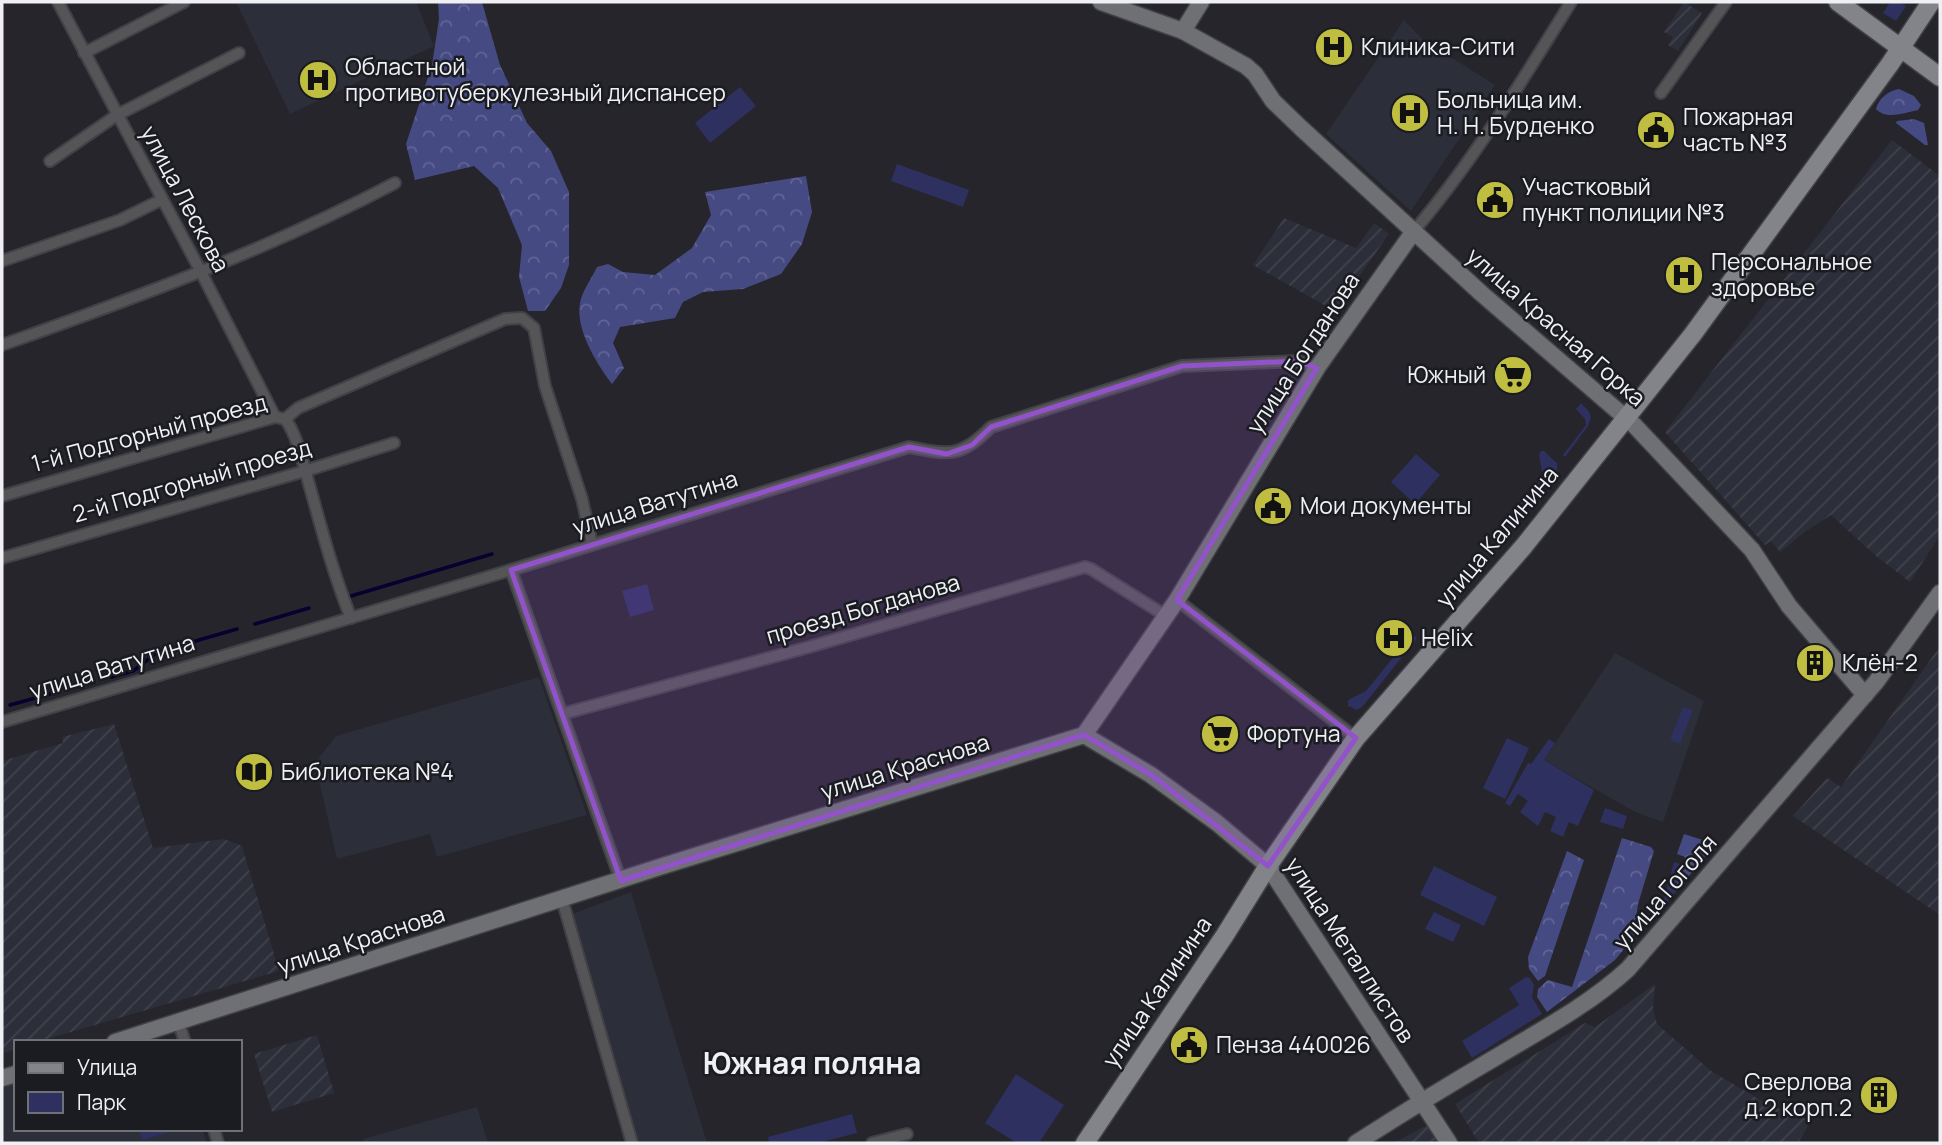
<svg xmlns="http://www.w3.org/2000/svg" width="1942" height="1145" viewBox="0 0 1942 1145" font-family="Manrope,sans-serif">
  <defs>
    <pattern id="industrial-furrows" width="10" height="10" patternUnits="userSpaceOnUse" patternTransform="scale(1.75)"><rect width="10" height="10" fill="#2c2e39"/><path d="M-1 1l2-2M0 10L10 0M9 11l2-2" fill="none" stroke="#41424c"/></pattern>
    <pattern id="forest-crowns" width="20" height="18" patternUnits="userSpaceOnUse" patternTransform="scale(1.75)"><rect width="20" height="18" fill="#464a82"/><path d="M2 6a3 3 0 1 1 6 0M12 15a3 3 0 1 1 6 0" fill="none" stroke="#616494"/></pattern>
  </defs>
  <rect width="100%" height="100%" fill="#25252b"/>
  <g fill="#2c2e39">
    <polygon points="236,2 416,2 434,46 290,114"/>
    <polygon points="1404,20 1422,39 1495,85 1411,211 1326,134"/>
    <polygon points="1615,653 1704,701 1663,822 1635,812 1544,760"/>
    <polygon points="539,677 587,815 437,857 430,834 337,859 319,780 318,759 336,736"/>
    <polygon points="631,892 707,1143 637,1143 567,916"/>
    <polygon points="16,1083 16,1129 202,1129 207,1143 2,1143 2,1088"/>
    <polygon points="477,1107 488,1143 364,1143 363,1139"/>
  </g>
  <g fill="url(#industrial-furrows)">
    <polygon points="1684,2 1702,13 1678,51 1668,45 1673,37 1664,32"/>
    <polygon points="1892,140 1940,176 1940,535 1910,582 1876,556 1831,515 1806,531 1780,552 1771,541 1765,545 1665,432"/>
    <polygon points="1284,218 1356,248 1374,223 1389,234 1335,311 1253,265"/>
    <polygon points="1940,646 1940,915 1793,816 1827,778 1841,787"/>
    <polygon points="114,724 153,848 224,839 242,846 279,971 37,1042 16,1042 16,1049 2,1054 2,761 63,743 62,737"/>
    <polygon points="1655,984 1653,1008 1657,1024 1711,1071 1769,1105 1811,1121 1798,1143 1479,1143 1455,1104 1585,1023 1595,1027"/>
    <polygon points="317,1035 334,1093 272,1112 254,1054"/>
    <polygon points="1429,1124 1440,1143 1394,1143"/>
  </g>
  <g fill="#2e305f">
    <polygon points="1890,2 1900,2 1906,6 1896,21 1883,13"/>
    <polygon points="740,87 756,106 710,143 695,123"/>
    <polygon points="897,164 969,190 963,207 891,181"/>
    <polygon points="1581,403 1589,412 1591,417 1588,426 1565,457 1563,455 1586,425 1585,419 1576,409"/>
    <polygon points="1541,451 1544,451 1557,463 1557,471 1501,539 1495,534 1543,477 1539,455"/>
    <polygon points="1416,454 1440,475 1415,504 1391,482"/>
    <polygon points="647,584 654,610 630,617 622,591"/>
    <polygon points="1412,634 1417,638 1363,706 1357,710 1348,706 1348,700 1366,691"/>
    <polygon points="1683,707 1693,710 1680,744 1670,740"/>
    <polygon points="1507,738 1529,748 1505,799 1483,788"/>
    <polygon points="1549,739 1555,743 1544,760 1594,790 1578,826 1569,822 1563,837 1550,831 1556,817 1545,812 1538,826 1520,812 1528,801 1518,794 1510,806 1505,803 1528,763 1531,764"/>
    <polygon points="1605,808 1627,816 1623,829 1600,822"/>
    <polygon points="1674,862 1683,865 1676,887 1679,888 1661,909"/>
    <polygon points="1434,866 1497,897 1484,926 1420,895"/>
    <polygon points="1434,912 1461,925 1453,942 1425,929"/>
    <polygon points="1526,977 1530,978 1534,985 1532,997 1542,1014 1472,1058 1462,1041 1519,1005 1509,988"/>
    <polygon points="1016,1074 1064,1105 1039,1143 1017,1143 985,1123"/>
    <polygon points="852,1114 857,1133 818,1143 769,1143 768,1137"/>
    <polygon points="138,1129 179,1129 143,1140"/>
  </g>
  <g fill="url(#forest-crowns)">
    <polygon points="438,2 482,2 500,65 527,123 551,151 569,192 569,265 561,288 545,311 528,311 519,277 522,245 498,188 474,166 415,180 406,144 432,65 439,19"/>
    <path d="M1899,89L1914,96L1921,105L1918,110C1904,113 1886,120 1876,109C1879,98 1888,91 1899,89Z"/>
    <polygon points="1914,119 1924,123 1928,145 1925,145 1896,123 1897,121"/>
    <path d="M806,176L812,212L802,244L781,274L743,289L703,292L683,302L675,318L620,327L613,343L624,368L612,384C597,364 575,329 580,303C582,291 592,278 597,267L608,264L623,272L655,275L692,248L711,215L705,192Z"/>
    <polygon points="1684,834 1715,844 1679,888 1676,887 1685,857 1677,854"/>
    <polygon points="1622,838 1651,847 1654,851 1638,904 1633,938 1615,960 1547,1012 1537,997 1538,989 1548,980 1572,987"/>
    <polygon points="1567,851 1584,860 1545,976 1538,981 1529,969 1528,957"/>
  </g>
  <g fill="none" stroke-linecap="round" stroke-linejoin="round">
    <g stroke="#080030" stroke-width="3.5">
      <polyline points="351,596 492,554"/>
      <polyline points="255,624 309,608"/>
      <polyline points="192,642 237,629"/>
      <polyline points="111,677 133,671 159,651 172,648"/>
      <polyline points="67,689 94,682"/>
      <polyline points="10,705 50,694"/>
    </g>
    <g stroke="#414147" stroke-width="14">
      <g id="street">
        <polyline points="58,2 200,270 275,417"/>
        <polyline points="84,53 184,2"/>
        <polyline points="1661,93 1726,2"/>
        <polyline points="50,161 117,115 239,53"/>
        <path d="M1414,231C1474,160 1522,81 1571,2"/>
        <polyline points="2,261 120,220 161,200"/>
        <path d="M2,345C135,298 270,249 395,183"/>
        <path d="M285,419C298,435 305,471 311,491C323,534 334,576 351,618"/>
        <polyline points="2,496 275,417 285,419 298,408 505,319 522,318 534,328 545,386 582,499 592,544"/>
        <polyline points="2,558 305,471 394,443"/>
        <polyline points="511,570 621,881"/>
        <polyline points="1177,600 1356,738"/>
        <polyline points="562,714 809,647 1085,567 1091,569 1166,616"/>
        <path d="M2,722L511,570L909,447C950,455 960,458 991,427L1182,366L1298,361L1317,368"/>
        <polyline points="562,899 632,1143"/>
        <polyline points="178,1021 185,1042"/>
        <polyline points="214,1129 218,1143"/>
        <polyline points="872,1143 907,1134"/>
      </g>
    </g>
    <g stroke="#414147" stroke-width="19">
      <g id="secondary">
        <polyline points="1101,2 1183,31 1246,66 1255,74 1273,101 1301,128 1482,294 1634,425 1752,550 1789,606 1865,695"/>
        <polyline points="1183,31 1201,2"/>
        <polyline points="1084,735 1177,600 1317,368 1414,231"/>
        <polyline points="1084,735 1151,775 1217,823 1268,866 1449,1143"/>
        <polyline points="115,1042 666,865 1084,735"/>
        <polyline points="2,1078 16,1074"/>
        <path d="M1356,1143C1403,1113 1450,1084 1498,1056C1543,1029 1590,1004 1628,969L1876,682L1940,593"/>
      </g>
    </g>
    <g stroke="#414147" stroke-width="21">
      <g id="primary">
        <polyline points="1838,2 1940,77"/>
        <polyline points="1085,1143 1225,935 1268,866 1356,738 1524,546 1693,334 1890,64 1931,2"/>
      </g>
    </g>
    <use href="#street" stroke="#555558" stroke-width="10"/>
    <use href="#secondary" stroke="#6f7074" stroke-width="16"/>
    <use href="#primary" stroke="#83848a" stroke-width="18"/>
  </g>
  <path fill="#9253ca" fill-opacity="0.2" stroke="#9253ca" stroke-width="5" stroke-linejoin="round" d="M1298,361L1317,368L1177,600L1356,738L1268,866L1151,775L1084,735L621,881L511,570L909,447L947,454L972,445L991,427L1182,366Z"/>
  <defs>
    <g id="hospital-disc" transform="scale(2.0125)"><circle r="9.5" fill="#c0be41" stroke="#1b1c22"/><path d="M-5-5h3v3.5h4V-5h3V5h-3V1.5h-4V5h-3Z" fill="#111"/></g>
    <g id="civic-disc" transform="scale(2.0125)"><circle r="9.5" fill="#c0be41" stroke="#1b1c22"/><path d="M-.6-6.5H3V-4.5H.6V-3L4-1V1h2V6H-6V1h2V-1L-.6-3ZM-1.2 2.5V6h2.4V2.5Z" fill="#111"/></g>
    <g id="supermarket-disc" transform="scale(2.0125)"><circle r="9.5" fill="#c0be41" stroke="#1b1c22"/><path d="M-6-5.5h2.5l.6 2H6L4.5 2H-2.5L-4.4-4H-6ZM-1.5 3.2a1.3 1.3 0 1 0 .1 0ZM3 3.2a1.3 1.3 0 1 0 .1 0Z" fill="#111"/></g>
    <g id="building-disc" transform="scale(2.0125)"><circle r="9.5" fill="#c0be41" stroke="#1b1c22"/><path d="M-4-6H4V6H1V3H-1V6H-4ZM-2.5-4.3h1.7v1.8h-1.7ZM.8-4.3h1.7v1.8H.8ZM-2.5-1h1.7V.8h-1.7ZM.8-1h1.7V.8H.8Z" fill="#111"/></g>
    <g id="library-disc" transform="scale(2.0125)"><circle r="9.5" fill="#c0be41" stroke="#1b1c22"/><path d="M-6-4Q-3-5.5-.7-3.5V5Q-3 3-6 4ZM6-4Q3-5.5 .7-3.5V5Q3 3 6 4Z" fill="#111"/></g>
  </defs>
  <g fill-rule="evenodd">
    <use href="#hospital-disc" x="1334" y="47"/>
    <use href="#hospital-disc" x="318" y="80"/>
    <use href="#hospital-disc" x="1410" y="113"/>
    <use href="#civic-disc" x="1656" y="130"/>
    <use href="#civic-disc" x="1495" y="200"/>
    <use href="#hospital-disc" x="1684" y="275"/>
    <use href="#supermarket-disc" x="1513" y="375"/>
    <use href="#civic-disc" x="1273" y="506"/>
    <use href="#hospital-disc" x="1394" y="638"/>
    <use href="#building-disc" x="1815" y="663"/>
    <use href="#supermarket-disc" x="1220" y="734"/>
    <use href="#library-disc" x="254" y="772"/>
    <use href="#civic-disc" x="1189" y="1045"/>
    <use href="#building-disc" x="1879" y="1095"/>
  </g>
  <g text-anchor="middle" stroke-width="5" stroke-linejoin="round" paint-order="stroke">
    <g font-size="23" fill="#eff0f4" stroke="#1b1c22" text-anchor="start">
      <text x="1361" y="55">Клиника-Сити</text>
      <text x="345" y="75">Областной<tspan x="345" dy="26">противотуберкулезный диспансер</tspan></text>
      <text x="1437" y="108">Больница им.<tspan x="1437" dy="26">Н. Н. Бурденко</tspan></text>
      <text x="1683" y="125">Пожарная<tspan x="1683" dy="26">часть №3</tspan></text>
      <text x="1522" y="195">Участковый<tspan x="1522" dy="26">пункт полиции №3</tspan></text>
      <text x="1711" y="270">Персональное<tspan x="1711" dy="26">здоровье</tspan></text>
      <text x="1486" y="383" text-anchor="end">Южный</text>
      <text x="1300" y="514">Мои документы</text>
      <text x="1421" y="646">Helix</text>
      <text x="1842" y="671">Клён-2</text>
      <text x="1247" y="742">Фортуна</text>
      <text x="281" y="780">Библиотека №4</text>
      <text x="1216" y="1053">Пенза 440026</text>
      <text x="1852" y="1090" text-anchor="end">Сверлова<tspan x="1852" dy="26">д.2 корп.2</tspan></text>
    </g>
    <g font-size="23" fill="#eff0f4" stroke="#1b1c22">
      <text transform="translate(185 199) rotate(62)" y="8">улица Лескова</text>
      <text transform="translate(1556 327) rotate(41)" y="8">улица Красная Горка</text>
      <text transform="translate(1303 353) rotate(-57)" y="8">улица Богданова</text>
      <text transform="translate(149 433) rotate(-15)" y="8">1-й Подгорный проезд</text>
      <text transform="translate(192 481) rotate(-16)" y="8">2-й Подгорный проезд</text>
      <text transform="translate(655 503) rotate(-17)" y="8">улица Ватутина</text>
      <text transform="translate(1497 537) rotate(-50)" y="8">улица Калинина</text>
      <text transform="translate(863 609) rotate(-16)" y="8">проезд Богданова</text>
      <text transform="translate(112 667) rotate(-17)" y="8">улица Ватутина</text>
      <text transform="translate(905 767) rotate(-17)" y="8">улица Краснова</text>
      <text transform="translate(1665 892) rotate(-49)" y="8">улица Гоголя</text>
      <text transform="translate(361 940) rotate(-18)" y="8">улица Краснова</text>
      <text transform="translate(1350 950) rotate(57)" y="8">улица Металлистов</text>
      <text transform="translate(1157 992) rotate(-56)" y="8">улица Калинина</text>
    </g>
    <g font-size="30" font-weight="bold" fill="#eff0f4" stroke="#1b1c22">
      <text x="812" y="1074">Южная поляна</text>
    </g>
  </g>
  <rect width="1942" height="1145" fill="none" stroke="#eff0f4" stroke-width="7"/>
  <rect x="14" y="1040" width="228" height="91" fill="#1b1c22" stroke="#707176" stroke-width="2"/>
  <rect x="28" y="1063" width="35" height="10" fill="#83848a" stroke="#707176" stroke-width="2"/>
  <text x="77" y="1075" font-size="21" fill="#eff0f4">Улица</text>
  <rect x="28" y="1092" width="35" height="21" fill="#2e305f" stroke="#707176" stroke-width="2"/>
  <text x="77" y="1110" font-size="21" fill="#eff0f4">Парк</text>
</svg>
